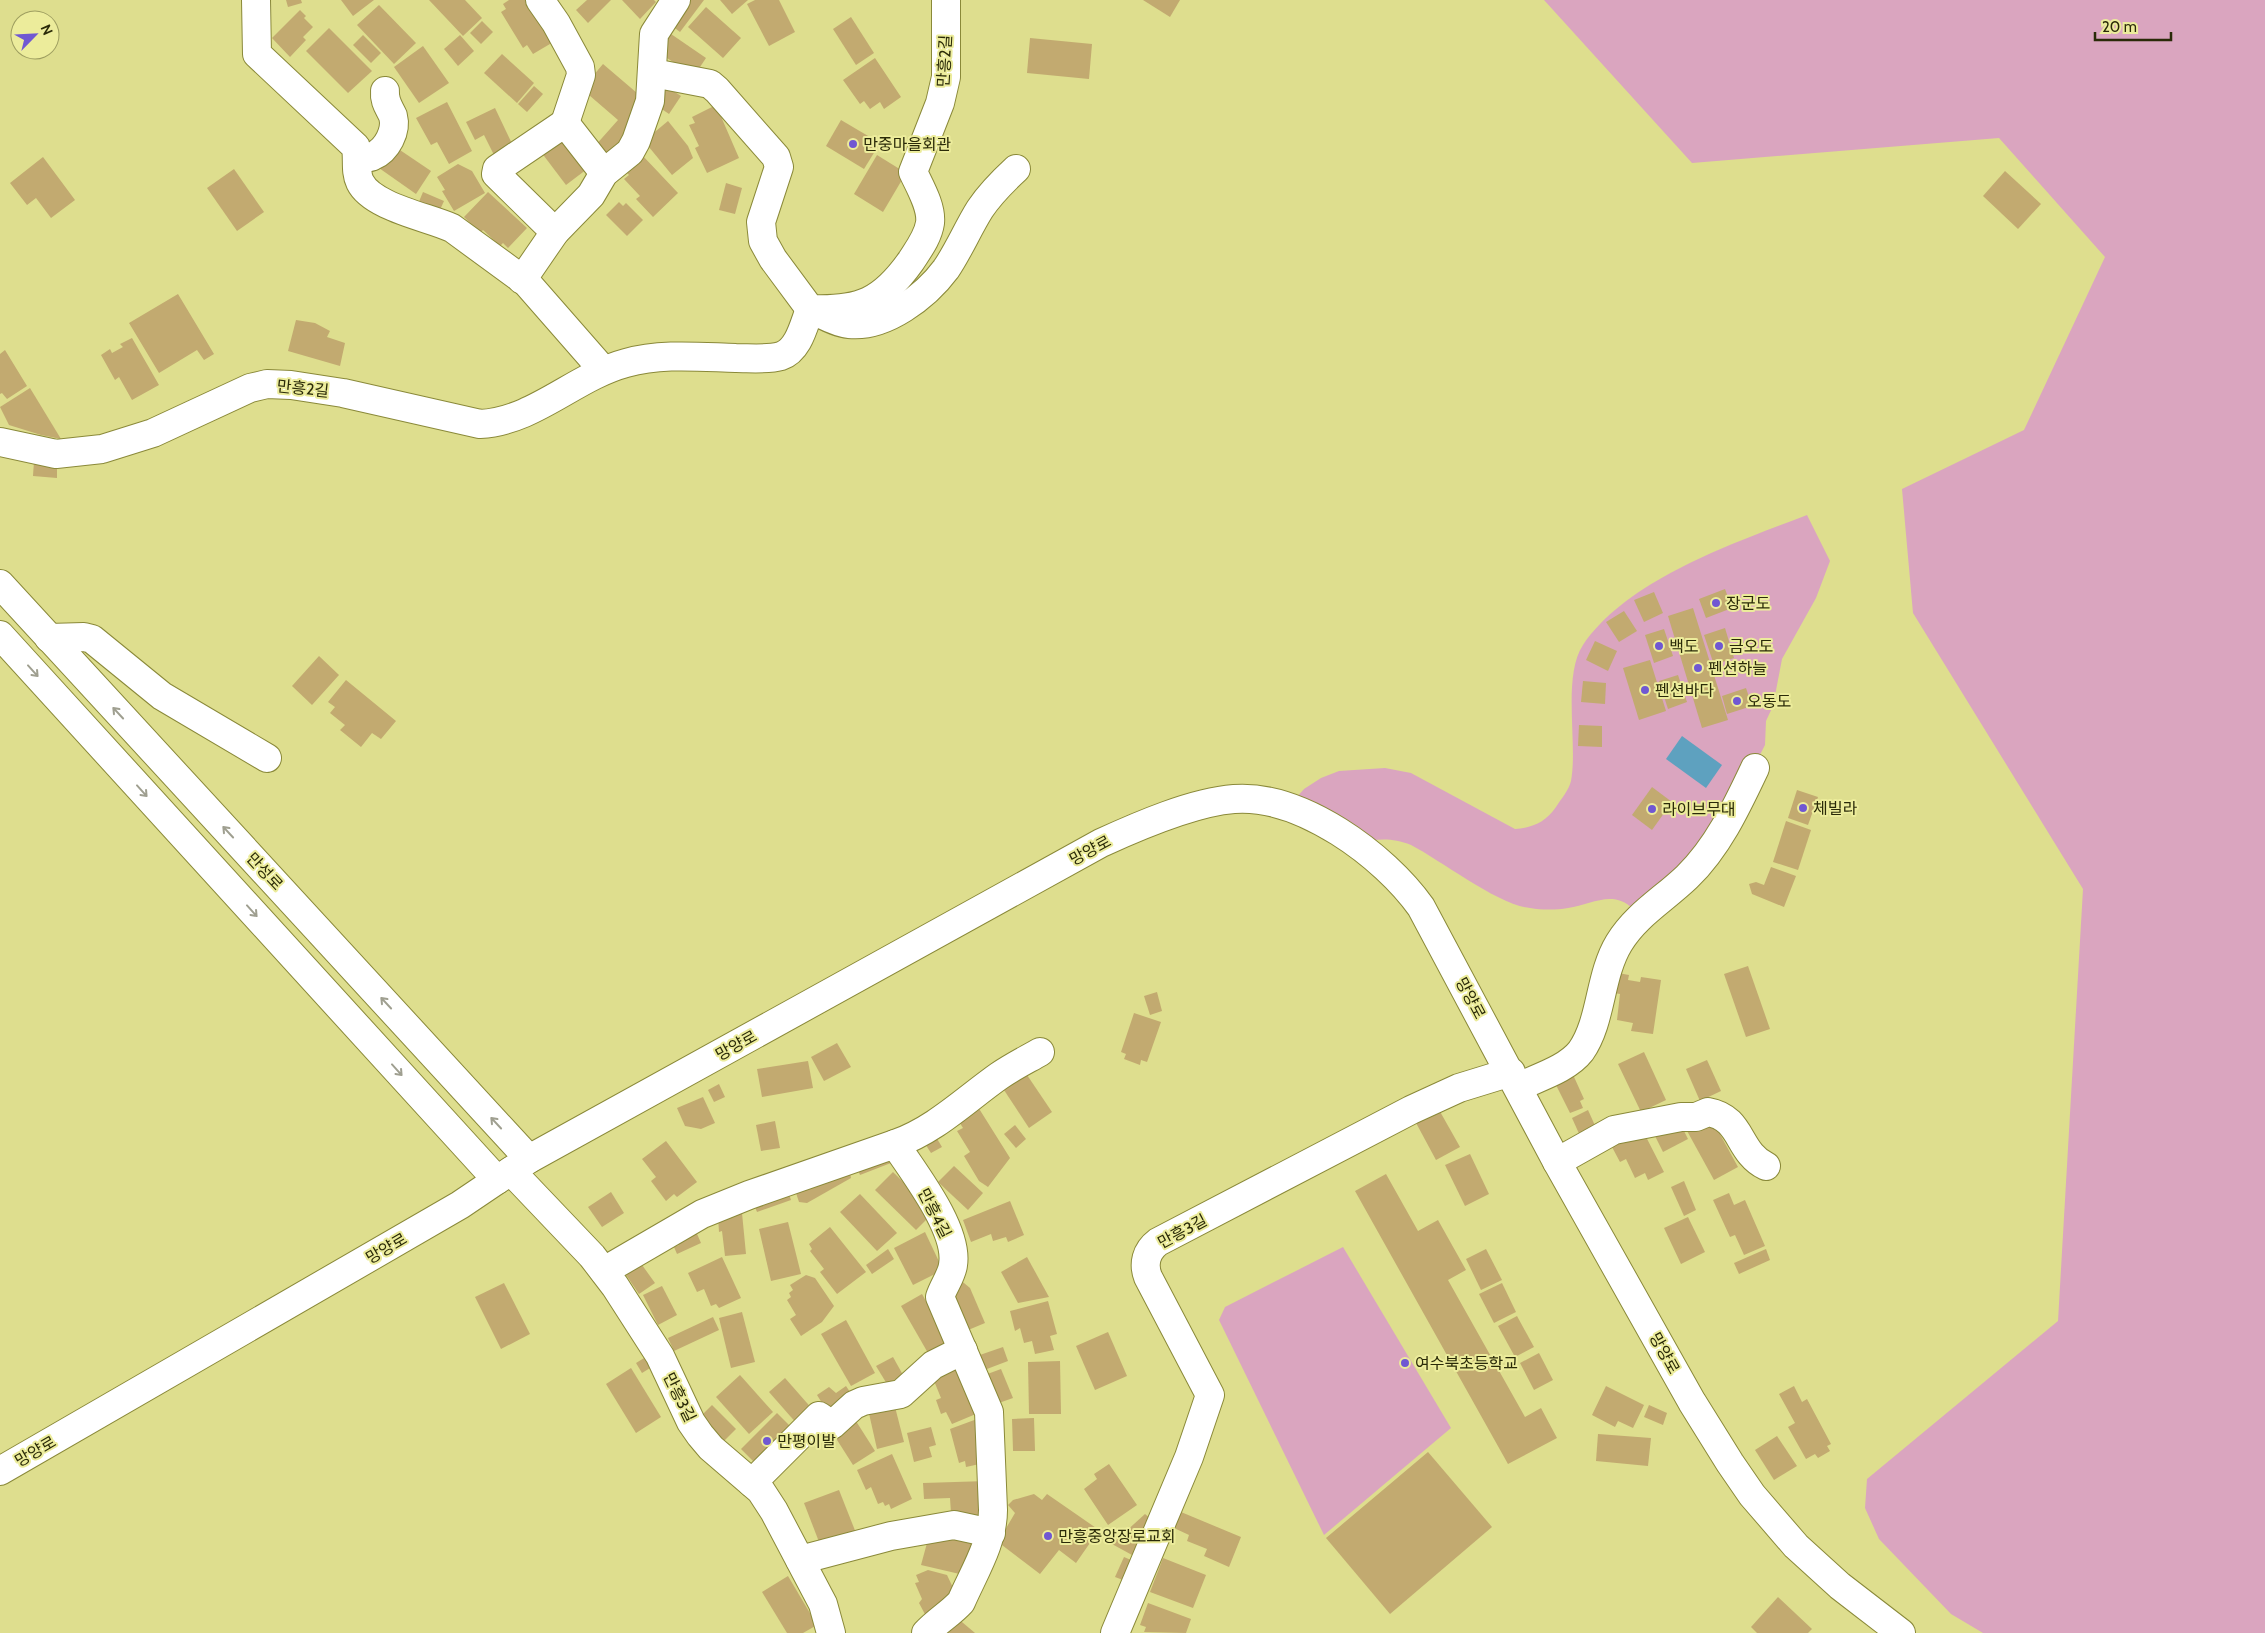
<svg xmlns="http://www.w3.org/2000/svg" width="2265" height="1633" viewBox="0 0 2265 1633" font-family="Cabin,'Noto Sans KR',sans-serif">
  <rect width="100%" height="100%" fill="#dede8e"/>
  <g fill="#daa5bf">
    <polygon points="1544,0 2265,0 2265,1633 1983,1633 1951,1614 1879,1539 1865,1508 1867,1479 2058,1321 2083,889 1913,613 1902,489 2024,430 2105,257 1999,138 1692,163"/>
    <path d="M1807,515L1830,561L1816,598L1782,659L1773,706L1766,721L1765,745L1714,845L1633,909C1613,889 1591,905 1568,908C1556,910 1542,910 1530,908C1498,905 1442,861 1411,845C1390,837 1376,839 1355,844L1288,807L1304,789L1321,778L1339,771L1385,768L1411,773L1515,829C1532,828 1546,822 1556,807C1561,799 1569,790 1571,781C1578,744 1562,677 1583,645C1628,579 1734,543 1807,515Z"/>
    <polygon points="1343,1247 1451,1428 1324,1535 1219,1320 1225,1307"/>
  </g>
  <polygon fill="#5ea1bf" points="1682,736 1722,765 1706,788 1666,759"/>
  <g fill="#c2aa70">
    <polygon points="286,0 301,0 302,3 288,7"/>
    <polygon points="341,0 374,0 353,16"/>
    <polygon points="429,0 465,0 482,18 463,36"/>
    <polygon points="509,0 531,0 555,41 533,54 527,45 523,48 501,12 506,9 503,4"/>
    <polygon points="587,0 611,0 588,23 576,10"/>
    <polygon points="622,0 654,0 656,2 640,19"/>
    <polygon points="683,0 704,0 680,32 667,22"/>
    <polygon points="720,0 748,0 732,14"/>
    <polygon points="755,0 779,0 795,32 769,46 747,4"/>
    <polygon points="1143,0 1180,0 1170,17"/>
    <polygon points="379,5 416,43 394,64 357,25"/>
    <polygon points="706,7 741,38 723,58 688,27"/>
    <polygon points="300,10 306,16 304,18 313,27 303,37 306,40 290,57 272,38"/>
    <polygon points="851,17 874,53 856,65 833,29"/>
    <polygon points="482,21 493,32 481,44 470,33"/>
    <polygon points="329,28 372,71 348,93 306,51"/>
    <polygon points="671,34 706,58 694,76 658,52"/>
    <polygon points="363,35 381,53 371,63 353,45"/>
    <polygon points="460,35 474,51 458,66 444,49"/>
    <polygon points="1030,38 1092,44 1089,79 1027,73"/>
    <polygon points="423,46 449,83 419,103 394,67"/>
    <polygon points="502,54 534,83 517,103 484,73"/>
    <polygon points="875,58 901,97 884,109 880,102 870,109 864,101 860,104 843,80"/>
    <polygon points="603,64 644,99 618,155 602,154 594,147 618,120 582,89"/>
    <polygon points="664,85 681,96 669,114 653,103"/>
    <polygon points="534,86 543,94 527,112 518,104"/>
    <polygon points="447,102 472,151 449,164 437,142 431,145 416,118"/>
    <polygon points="716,105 739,158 707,173 695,148 699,146 689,125 695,123 692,117"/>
    <polygon points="495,108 514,148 495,157 484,135 475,140 466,122"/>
    <polygon points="841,120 880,143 864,169 826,146"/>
    <polygon points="668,121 688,146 693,158 672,175 644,141"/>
    <polygon points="563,129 591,166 566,185 538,148"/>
    <polygon points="394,146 431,171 416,194 379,168"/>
    <polygon points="642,155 678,193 653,217 636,199 640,196 624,179 629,175 625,171"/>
    <polygon points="877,155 906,173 883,212 854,194"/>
    <polygon points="43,157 75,200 51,218 36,198 27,205 10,183"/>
    <polygon points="458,164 472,171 485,193 454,211 442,191 445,190 437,177"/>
    <polygon points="234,169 264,212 237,231 207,188"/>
    <polygon points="2005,171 2041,204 2018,229 1983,196"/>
    <polygon points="726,183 742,188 735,214 719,210"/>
    <polygon points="423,192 444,201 439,212 418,204"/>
    <polygon points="488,192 527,228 508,248 503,243 500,246 483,230 480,233 464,217"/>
    <polygon points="619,202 623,206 626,203 643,220 627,236 606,215"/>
    <polygon points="178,294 214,354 204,360 197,350 159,373 129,323"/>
    <polygon points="296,320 315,323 330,331 327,337 345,343 340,366 288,351"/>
    <polygon points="132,338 159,385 132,400 119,377 115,380 101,355 110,349 112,353 123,347 120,344"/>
    <polygon points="5,350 27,386 7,399 2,393 0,394 0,354"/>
    <polygon points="30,388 61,439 41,435 9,425 0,407"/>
    <polygon points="34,461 57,462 57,478 33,476"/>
    <polygon points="1725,589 1732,608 1706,618 1699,599"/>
    <polygon points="1654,592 1663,613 1644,622 1634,600"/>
    <polygon points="1693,608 1728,720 1702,728 1668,616"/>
    <polygon points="1624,611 1637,631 1619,642 1606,622"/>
    <polygon points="1725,628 1734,658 1714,665 1704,635"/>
    <polygon points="1664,629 1673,656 1654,663 1645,635"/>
    <polygon points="1595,641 1617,651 1608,671 1586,660"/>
    <polygon points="319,656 339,675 312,705 292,686"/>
    <polygon points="1650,660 1666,711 1639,720 1623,668"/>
    <polygon points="1678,675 1687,702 1668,709 1659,681"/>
    <polygon points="346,680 396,721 381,739 372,733 361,747 340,730 345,725 330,713 335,707 328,702"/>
    <polygon points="1583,681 1606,683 1605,704 1581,702"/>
    <polygon points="1746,688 1752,706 1727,714 1722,696"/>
    <polygon points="1579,725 1602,726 1602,747 1578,746"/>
    <polygon points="1652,787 1672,802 1652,830 1632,815"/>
    <polygon points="1797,790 1818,797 1808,825 1788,818"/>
    <polygon points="1786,821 1811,830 1798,870 1773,862"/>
    <polygon points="1771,867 1796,876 1784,907 1752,894 1749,884 1756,882 1764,885"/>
    <polygon points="1748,966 1770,1029 1746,1037 1724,974"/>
    <polygon points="1618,973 1629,975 1628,980 1640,982 1641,977 1661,980 1653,1034 1631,1031 1633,1023 1617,1020 1620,994 1614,993"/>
    <polygon points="1157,992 1162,1011 1150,1015 1144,996"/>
    <polygon points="1134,1013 1161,1022 1147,1062 1141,1060 1140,1065 1124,1059 1126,1054 1121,1052"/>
    <polygon points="837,1043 851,1067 824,1081 811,1057"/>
    <polygon points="1644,1052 1666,1100 1641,1112 1618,1064"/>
    <polygon points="1707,1060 1721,1091 1700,1101 1686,1069"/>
    <polygon points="808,1061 813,1088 762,1097 757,1069"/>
    <polygon points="1570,1068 1584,1099 1580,1101 1583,1108 1570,1113 1552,1077"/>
    <polygon points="1023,1069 1052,1112 1029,1128 1000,1084"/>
    <polygon points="719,1084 725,1097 714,1102 708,1090"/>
    <polygon points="703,1097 715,1123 701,1129 685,1126 677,1108"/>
    <polygon points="978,1107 1010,1158 988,1187 979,1181 964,1156 970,1152 957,1131 963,1128 958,1120"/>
    <polygon points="1438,1108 1460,1147 1436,1160 1415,1121"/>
    <polygon points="1588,1110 1597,1130 1581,1138 1572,1118"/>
    <polygon points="1710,1116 1738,1167 1714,1180 1686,1129"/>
    <polygon points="775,1121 780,1148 761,1151 756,1125"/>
    <polygon points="1679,1121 1688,1139 1663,1152 1654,1134"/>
    <polygon points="1015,1125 1026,1139 1016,1148 1004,1134"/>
    <polygon points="1643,1131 1664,1172 1648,1180 1645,1173 1635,1178 1626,1159 1620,1162 1612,1147"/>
    <polygon points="933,1132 942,1147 931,1153 922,1139"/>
    <polygon points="666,1141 697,1182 677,1197 674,1194 666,1201 651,1181 656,1177 642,1159"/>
    <polygon points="893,1151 896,1161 860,1175 856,1165"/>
    <polygon points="1470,1154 1489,1194 1465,1206 1445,1165"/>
    <polygon points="954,1166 983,1193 968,1210 938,1182"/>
    <polygon points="849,1168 851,1178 807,1203 799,1202 794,1187"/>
    <polygon points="893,1172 934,1212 916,1230 875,1190"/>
    <polygon points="1386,1174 1418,1231 1438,1220 1466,1270 1448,1280 1525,1417 1541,1408 1557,1438 1508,1464 1355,1191"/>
    <polygon points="1684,1181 1696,1210 1684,1216 1671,1187"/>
    <polygon points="788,1191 791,1200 757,1212 753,1202"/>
    <polygon points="611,1192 624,1213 602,1227 588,1207"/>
    <polygon points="1729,1193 1734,1205 1745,1200 1765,1246 1744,1255 1735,1235 1730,1237 1713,1200"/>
    <polygon points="860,1194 897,1233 877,1251 840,1212"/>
    <polygon points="1010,1201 1024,1235 1008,1242 1006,1237 993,1241 991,1234 971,1242 963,1220"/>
    <polygon points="742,1213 746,1254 725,1256 722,1231 719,1232 718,1216"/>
    <polygon points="1688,1217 1705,1252 1681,1264 1664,1228"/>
    <polygon points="788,1222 801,1274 771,1281 759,1229"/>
    <polygon points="694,1227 701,1243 677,1254 674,1247 679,1245 675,1236"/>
    <polygon points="830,1227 866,1272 837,1294 820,1272 824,1269 810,1251 812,1249 809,1244"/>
    <polygon points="925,1232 943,1270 913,1285 894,1248"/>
    <polygon points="888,1249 894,1259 872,1274 866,1265"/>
    <polygon points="1486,1249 1502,1280 1481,1290 1466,1259"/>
    <polygon points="1766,1249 1770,1260 1739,1274 1734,1263"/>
    <polygon points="722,1257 741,1298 719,1308 716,1304 711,1306 704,1289 697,1292 688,1273"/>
    <polygon points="1027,1257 1049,1297 1018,1303 1001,1272"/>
    <polygon points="637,1258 655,1283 639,1294 622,1269"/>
    <polygon points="806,1275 815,1278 834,1306 822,1322 801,1336 790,1319 796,1315 787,1300 791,1297 789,1293 793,1290 790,1285"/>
    <polygon points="958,1278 970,1288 985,1323 961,1333 948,1301"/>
    <polygon points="504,1283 530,1334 501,1349 475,1297"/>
    <polygon points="1502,1283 1516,1312 1494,1323 1479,1294"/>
    <polygon points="662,1286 677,1315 658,1325 643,1295"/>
    <polygon points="922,1294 948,1341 928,1353 901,1306"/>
    <polygon points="1048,1301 1057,1334 1050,1336 1054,1350 1035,1354 1032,1341 1024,1343 1020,1328 1015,1331 1010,1311"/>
    <polygon points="742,1312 755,1362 731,1368 719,1318"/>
    <polygon points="1517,1316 1534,1347 1515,1357 1498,1326"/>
    <polygon points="713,1317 719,1330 674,1351 668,1338"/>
    <polygon points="846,1320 875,1373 851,1386 821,1334"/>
    <polygon points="1108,1332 1127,1376 1095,1390 1076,1346"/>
    <polygon points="1003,1347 1008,1361 979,1372 974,1357"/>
    <polygon points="1539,1353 1553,1380 1534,1390 1520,1363"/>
    <polygon points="649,1355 655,1365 642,1373 636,1363"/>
    <polygon points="893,1357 903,1375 887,1384 876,1366"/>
    <polygon points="1060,1361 1061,1414 1029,1414 1028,1362"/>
    <polygon points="955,1367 983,1411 952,1424 946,1412 941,1414 936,1400 941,1398 930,1371"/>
    <polygon points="631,1368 661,1417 636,1433 606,1384"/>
    <polygon points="1001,1369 1013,1398 993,1405 982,1376"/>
    <polygon points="740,1375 773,1412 749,1434 716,1397"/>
    <polygon points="785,1378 814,1411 798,1425 769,1392"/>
    <polygon points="846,1386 852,1395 827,1411 817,1395 829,1387 836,1393"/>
    <polygon points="1606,1386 1644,1405 1633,1428 1618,1421 1615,1427 1592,1415"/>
    <polygon points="1794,1386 1802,1402 1807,1399 1831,1444 1827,1446 1830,1451 1818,1458 1815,1454 1806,1459 1788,1427 1795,1423 1779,1394"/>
    <polygon points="894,1403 904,1442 877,1449 868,1409"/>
    <polygon points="712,1405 736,1429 723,1442 699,1418"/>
    <polygon points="1649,1405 1667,1413 1663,1425 1644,1417"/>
    <polygon points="777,1413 796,1432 760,1468 741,1449"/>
    <polygon points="854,1418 875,1451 853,1465 832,1432"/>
    <polygon points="1034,1418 1035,1451 1013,1451 1012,1419"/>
    <polygon points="977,1419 984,1463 966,1467 965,1461 959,1463 950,1429"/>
    <polygon points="931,1427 936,1445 929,1447 932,1457 914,1462 907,1433"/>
    <polygon points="1598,1434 1651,1438 1648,1466 1596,1461"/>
    <polygon points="1777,1436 1797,1466 1774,1480 1755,1450"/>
    <polygon points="1428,1452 1492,1527 1390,1614 1326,1538"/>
    <polygon points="892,1454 912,1499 891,1509 889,1504 885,1506 883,1502 878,1504 871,1487 866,1490 857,1470"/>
    <polygon points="1109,1464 1137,1505 1108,1525 1084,1489 1097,1479 1094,1474"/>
    <polygon points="987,1481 988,1520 951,1513 950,1498 924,1499 923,1483"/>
    <polygon points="839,1490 856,1533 821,1547 804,1503"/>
    <polygon points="1034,1494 1042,1500 1047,1494 1099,1530 1076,1563 1059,1550 1040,1574 998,1542 1015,1513 1008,1505 1013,1500"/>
    <polygon points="1181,1512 1241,1537 1229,1567 1204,1556 1207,1549 1187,1541 1189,1535 1174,1528"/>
    <polygon points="1145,1514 1151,1519 1132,1555 1112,1544"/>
    <polygon points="935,1531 981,1538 964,1575 921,1565 927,1543 932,1544"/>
    <polygon points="1124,1557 1131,1560 1123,1580 1115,1577"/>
    <polygon points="1163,1558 1206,1575 1193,1608 1150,1592"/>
    <polygon points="928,1570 947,1575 956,1594 927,1618 919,1603 922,1599 915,1583 919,1582 916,1575"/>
    <polygon points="788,1576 817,1625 803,1633 787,1633 762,1592"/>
    <polygon points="1778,1597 1812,1629 1808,1633 1757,1633 1751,1627"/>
    <polygon points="1148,1603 1191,1619 1186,1633 1144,1632 1146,1627 1140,1625"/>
    <polygon points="956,1617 975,1633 942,1633"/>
  </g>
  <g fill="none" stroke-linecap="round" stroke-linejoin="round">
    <g stroke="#8a8939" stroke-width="30">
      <g id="minor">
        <path d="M256,0L257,54L356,147C358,159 355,172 360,182C372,207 428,217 452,228L526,282L603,370"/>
        <polyline points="540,0 556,23 580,67 581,75 565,123"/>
        <path d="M653,73L710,84L717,90L776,157L779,167L761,222L763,241L773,259L810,309C860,311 882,302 911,261C918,250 928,237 930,223C932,207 920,187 913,172L940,103L946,77V0"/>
        <path d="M358,159C363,158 369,158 373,156C387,150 397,131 393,116C389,107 384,102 385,91"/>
        <polyline points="555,232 496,174 497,169 565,123 604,173"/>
        <polyline points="522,280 555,232 591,195 604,173 630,152 636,141 650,101 654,34 676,0"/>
        <path d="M0,442L56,454L102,449L153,433L250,388L267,384L291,385L343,393L480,424C535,421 574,377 626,363C661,353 700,357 736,358C750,358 767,360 781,356C799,350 804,324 810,309C822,314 836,323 849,324C885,328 926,296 946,269C959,250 968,228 980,209C990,194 1003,181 1016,169"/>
        <polyline points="49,638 84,637 92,639 162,696 267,758"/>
        <path d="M1518,1087C1539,1077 1567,1069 1581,1051C1602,1021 1599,976 1619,943C1636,915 1663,900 1687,877C1718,847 1737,806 1755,768"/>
        <path d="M895,1144C935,1130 965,1100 999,1076C1012,1067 1026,1060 1040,1052"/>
        <path d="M1557,1162L1614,1130L1681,1117H1696L1708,1112C1743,1118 1737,1152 1766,1166"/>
        <polyline points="511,1171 592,1256 615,1286 660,1356 691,1422 700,1435 711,1448 761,1491 774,1511 823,1604 831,1633"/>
        <path d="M604,1271L702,1214L749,1195L895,1144C914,1173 959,1230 953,1265C952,1275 943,1287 940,1297L989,1412L993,1510C993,1543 974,1572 961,1602C950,1614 937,1621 926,1633"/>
        <polyline points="0,1471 460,1205 497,1180"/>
        <polyline points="752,1483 819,1416 832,1425 854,1405 863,1401 901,1394 933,1365 963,1350"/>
        <polyline points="800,1560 891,1536 954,1525 991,1533"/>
        <path d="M1115,1633L1189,1457L1210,1395L1148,1277C1143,1264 1146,1251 1158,1242L1411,1110L1459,1088L1511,1072"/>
      </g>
    </g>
    <g stroke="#8a8939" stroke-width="30">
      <g id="major">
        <polyline points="0,584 529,1159"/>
        <path d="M0,635L497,1180L529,1159L1101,843C1138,826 1193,802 1234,799C1301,794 1384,855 1421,907L1557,1162L1692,1402L1730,1463L1752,1495L1796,1546L1840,1586L1901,1633"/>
      </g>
    </g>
    <use href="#minor" stroke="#fff" stroke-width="28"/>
    <use href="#major" stroke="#fff" stroke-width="28"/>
  </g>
  <defs><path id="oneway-shaft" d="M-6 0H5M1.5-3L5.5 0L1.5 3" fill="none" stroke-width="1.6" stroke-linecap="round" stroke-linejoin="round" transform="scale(1.25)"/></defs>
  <g stroke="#9f9f90">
    <use href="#oneway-shaft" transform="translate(33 671) rotate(48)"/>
    <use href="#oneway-shaft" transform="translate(118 713) rotate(-133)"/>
    <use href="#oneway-shaft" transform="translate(142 791) rotate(48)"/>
    <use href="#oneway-shaft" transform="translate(228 832) rotate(-133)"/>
    <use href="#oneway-shaft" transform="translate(252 911) rotate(48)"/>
    <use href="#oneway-shaft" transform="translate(386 1003) rotate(-133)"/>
    <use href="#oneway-shaft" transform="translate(397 1070) rotate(48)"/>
    <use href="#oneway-shaft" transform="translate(496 1123) rotate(-133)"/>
  </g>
  <g fill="#7058d2" stroke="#ecec9b" stroke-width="2">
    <circle cx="853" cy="144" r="5"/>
    <circle cx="1716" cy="603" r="5"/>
    <circle cx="1659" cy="646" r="5"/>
    <circle cx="1719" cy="646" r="5"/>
    <circle cx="1698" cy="668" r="5"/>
    <circle cx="1645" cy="690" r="5"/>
    <circle cx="1737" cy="701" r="5"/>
    <circle cx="1803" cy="808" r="5"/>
    <circle cx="1652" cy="809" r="5"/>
    <circle cx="1405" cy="1363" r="5"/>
    <circle cx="767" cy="1441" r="5"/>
    <circle cx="1048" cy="1536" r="5"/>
  </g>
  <g text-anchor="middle" stroke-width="4" stroke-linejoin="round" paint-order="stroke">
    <g font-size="16" fill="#2a2a08" stroke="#ecec9b">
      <text transform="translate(944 61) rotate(-87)" y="6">만흥2길</text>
      <text transform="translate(303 388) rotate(6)" y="6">만흥2길</text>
      <text transform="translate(1090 850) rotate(-28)" y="6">망양로</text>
      <text transform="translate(265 871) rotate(47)" y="6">만성로</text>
      <text transform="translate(1471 998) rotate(62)" y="6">망양로</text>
      <text transform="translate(736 1045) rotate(-29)" y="6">망양로</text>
      <text transform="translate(935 1213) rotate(63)" y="6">만흥4길</text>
      <text transform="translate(1182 1231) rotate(-28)" y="6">만흥3길</text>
      <text transform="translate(386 1248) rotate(-30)" y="6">망양로</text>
      <text transform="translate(1665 1353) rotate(61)" y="6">망양로</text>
      <text transform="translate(680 1397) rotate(64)" y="6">만흥3길</text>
      <text transform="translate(35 1451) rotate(-30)" y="6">망양로</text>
    </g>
    <g font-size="16" fill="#2a2a08" stroke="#ecec9b" text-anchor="start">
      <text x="863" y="150">만중마을회관</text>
      <text x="1726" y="609">장군도</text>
      <text x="1669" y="652">백도</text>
      <text x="1729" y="652">금오도</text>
      <text x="1708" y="674">펜션하늘</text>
      <text x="1655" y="696">펜션바다</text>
      <text x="1747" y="707">오동도</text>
      <text x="1813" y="814">체빌라</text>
      <text x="1662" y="815">라이브무대</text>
      <text x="1415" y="1369">여수북초등학교</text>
      <text x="777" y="1447">만평이발</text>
      <text x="1058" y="1542">만흥중앙장로교회</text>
    </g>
  </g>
  <g transform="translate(35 35) rotate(66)"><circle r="24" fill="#ecec9b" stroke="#9e9e60"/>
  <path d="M0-4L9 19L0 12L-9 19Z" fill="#7058d2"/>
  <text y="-8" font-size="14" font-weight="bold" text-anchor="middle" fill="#2a2a08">N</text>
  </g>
  <path d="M2095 32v8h76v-8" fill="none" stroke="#2a2a08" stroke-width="2.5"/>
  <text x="2102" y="32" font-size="15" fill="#2a2a08" stroke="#ecec9b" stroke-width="4" paint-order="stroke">20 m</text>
</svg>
